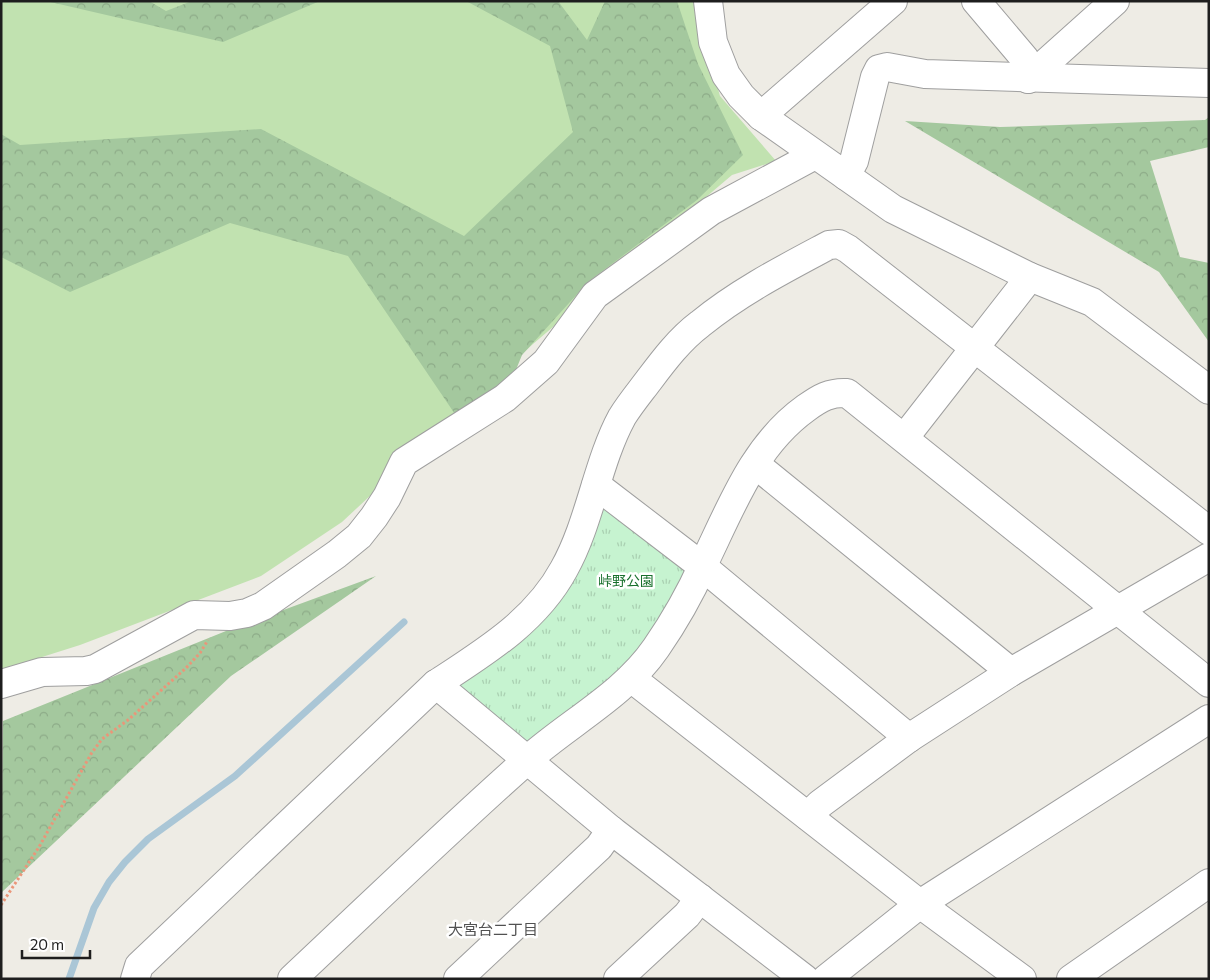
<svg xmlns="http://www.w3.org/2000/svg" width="1210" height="980" viewBox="0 0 1210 980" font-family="Commissioner,'Noto Sans JP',sans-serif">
  <defs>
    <pattern id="forest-crowns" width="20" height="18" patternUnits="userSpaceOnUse" patternTransform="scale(1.25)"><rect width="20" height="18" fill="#a4c89e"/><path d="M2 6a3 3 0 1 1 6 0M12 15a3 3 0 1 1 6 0" fill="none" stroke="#8dab88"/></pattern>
    <pattern id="park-tufts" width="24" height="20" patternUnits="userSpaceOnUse" patternTransform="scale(1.25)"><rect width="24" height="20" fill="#c6f3d0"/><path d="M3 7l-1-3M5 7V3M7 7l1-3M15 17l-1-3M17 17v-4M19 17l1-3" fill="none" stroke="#aad0b2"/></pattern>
  </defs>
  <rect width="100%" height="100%" fill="#eeece5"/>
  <polygon fill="#c1e2b0" points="1,1 693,1 720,96 776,161 732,175 533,344 342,522 261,576 80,645 1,670"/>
  <g fill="url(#forest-crowns)">
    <polygon points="46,1 149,1 166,11 192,1 320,1 223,42"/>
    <polygon points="466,1 558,1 587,40 605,1 677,1 698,64 743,155 697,200 589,281 522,355 511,382 463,426 348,256 230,223 70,292 1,257 1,134 20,145 261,129 464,236 573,132 550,46"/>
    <polygon points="1209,117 1209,147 1150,161 1180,257 1209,263 1209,342 1159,272 905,121 1000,127 1205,120"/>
    <polygon points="376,576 231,676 1,893 3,721 226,631"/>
  </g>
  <polygon fill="url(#park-tufts)" points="611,505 682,558 686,575 672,605 620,674 530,745 516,742 455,681 516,637 600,509"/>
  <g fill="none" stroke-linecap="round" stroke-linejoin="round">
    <polyline stroke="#aac6d6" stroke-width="7" points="69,979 94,908 109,882 125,862 148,839 235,776 404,622"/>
    <g stroke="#9f9f9f" stroke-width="30">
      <g id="minor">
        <polyline points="708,1 713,42 726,75 741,96 761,116 893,209 1030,277 1092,302 1209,390"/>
        <polyline points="976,1 1025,59 1028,79"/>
        <polyline points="1028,79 1115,1"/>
        <polyline points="761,116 893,1"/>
        <polyline points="846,176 854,161 875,77 879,69 887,67 925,74 1209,83"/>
        <polyline points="905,437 1030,277"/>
        <polyline points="755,464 1011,672"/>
        <polyline points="596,485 703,567 909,738"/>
        <polyline points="631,678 920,904 1022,979"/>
        <polyline points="1,684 42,672 86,671 95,669 194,615 230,616 247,613 263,606 337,554 359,536 374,517 387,497 404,462 505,398 546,362 595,295 711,211 815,155"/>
        <polyline points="436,684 611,830 805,979"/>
        <polyline points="808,816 820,804 909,738 1011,672 1209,557"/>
        <path d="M135,979L139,966L436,684C485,652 536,621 564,569C590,523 597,463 622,417C630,404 640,392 649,380C664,360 680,339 700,324C739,292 784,269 829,245L839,244L848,249L1209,531"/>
        <path d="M292,979C370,906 446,832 525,762C568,723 623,696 656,648C674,622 690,594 703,565C731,508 753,446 806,408C820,398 830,392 847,393L1209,683"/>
        <polyline points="458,979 599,847 611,830"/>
        <polyline points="618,979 687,915 700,898"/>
        <polyline points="826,979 920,904 1209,719"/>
        <polyline points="1071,979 1209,883"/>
      </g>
    </g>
    <polyline stroke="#ea9679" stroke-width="3" stroke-dasharray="2.5 2.5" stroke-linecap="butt" points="1,905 39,847 91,754 102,739 128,720 186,668 200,653 208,640"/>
    <use href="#minor" stroke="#fff" stroke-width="28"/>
  </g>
  <g text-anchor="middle" stroke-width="5" stroke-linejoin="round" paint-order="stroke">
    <g font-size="14" fill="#18702c" stroke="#fff">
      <text x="626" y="586">峠野公園</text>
    </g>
    <g font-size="15" fill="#515151" stroke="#fff">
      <text x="493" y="935">大宮台二丁目</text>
    </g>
  </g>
  <rect width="1210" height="980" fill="none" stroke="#1e1e1e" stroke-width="5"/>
  <path d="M22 950v8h68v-8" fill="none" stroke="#1e1e1e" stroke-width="2.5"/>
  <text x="30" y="950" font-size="15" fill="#1e1e1e" stroke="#ffffff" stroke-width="4" paint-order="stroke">20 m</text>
</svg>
